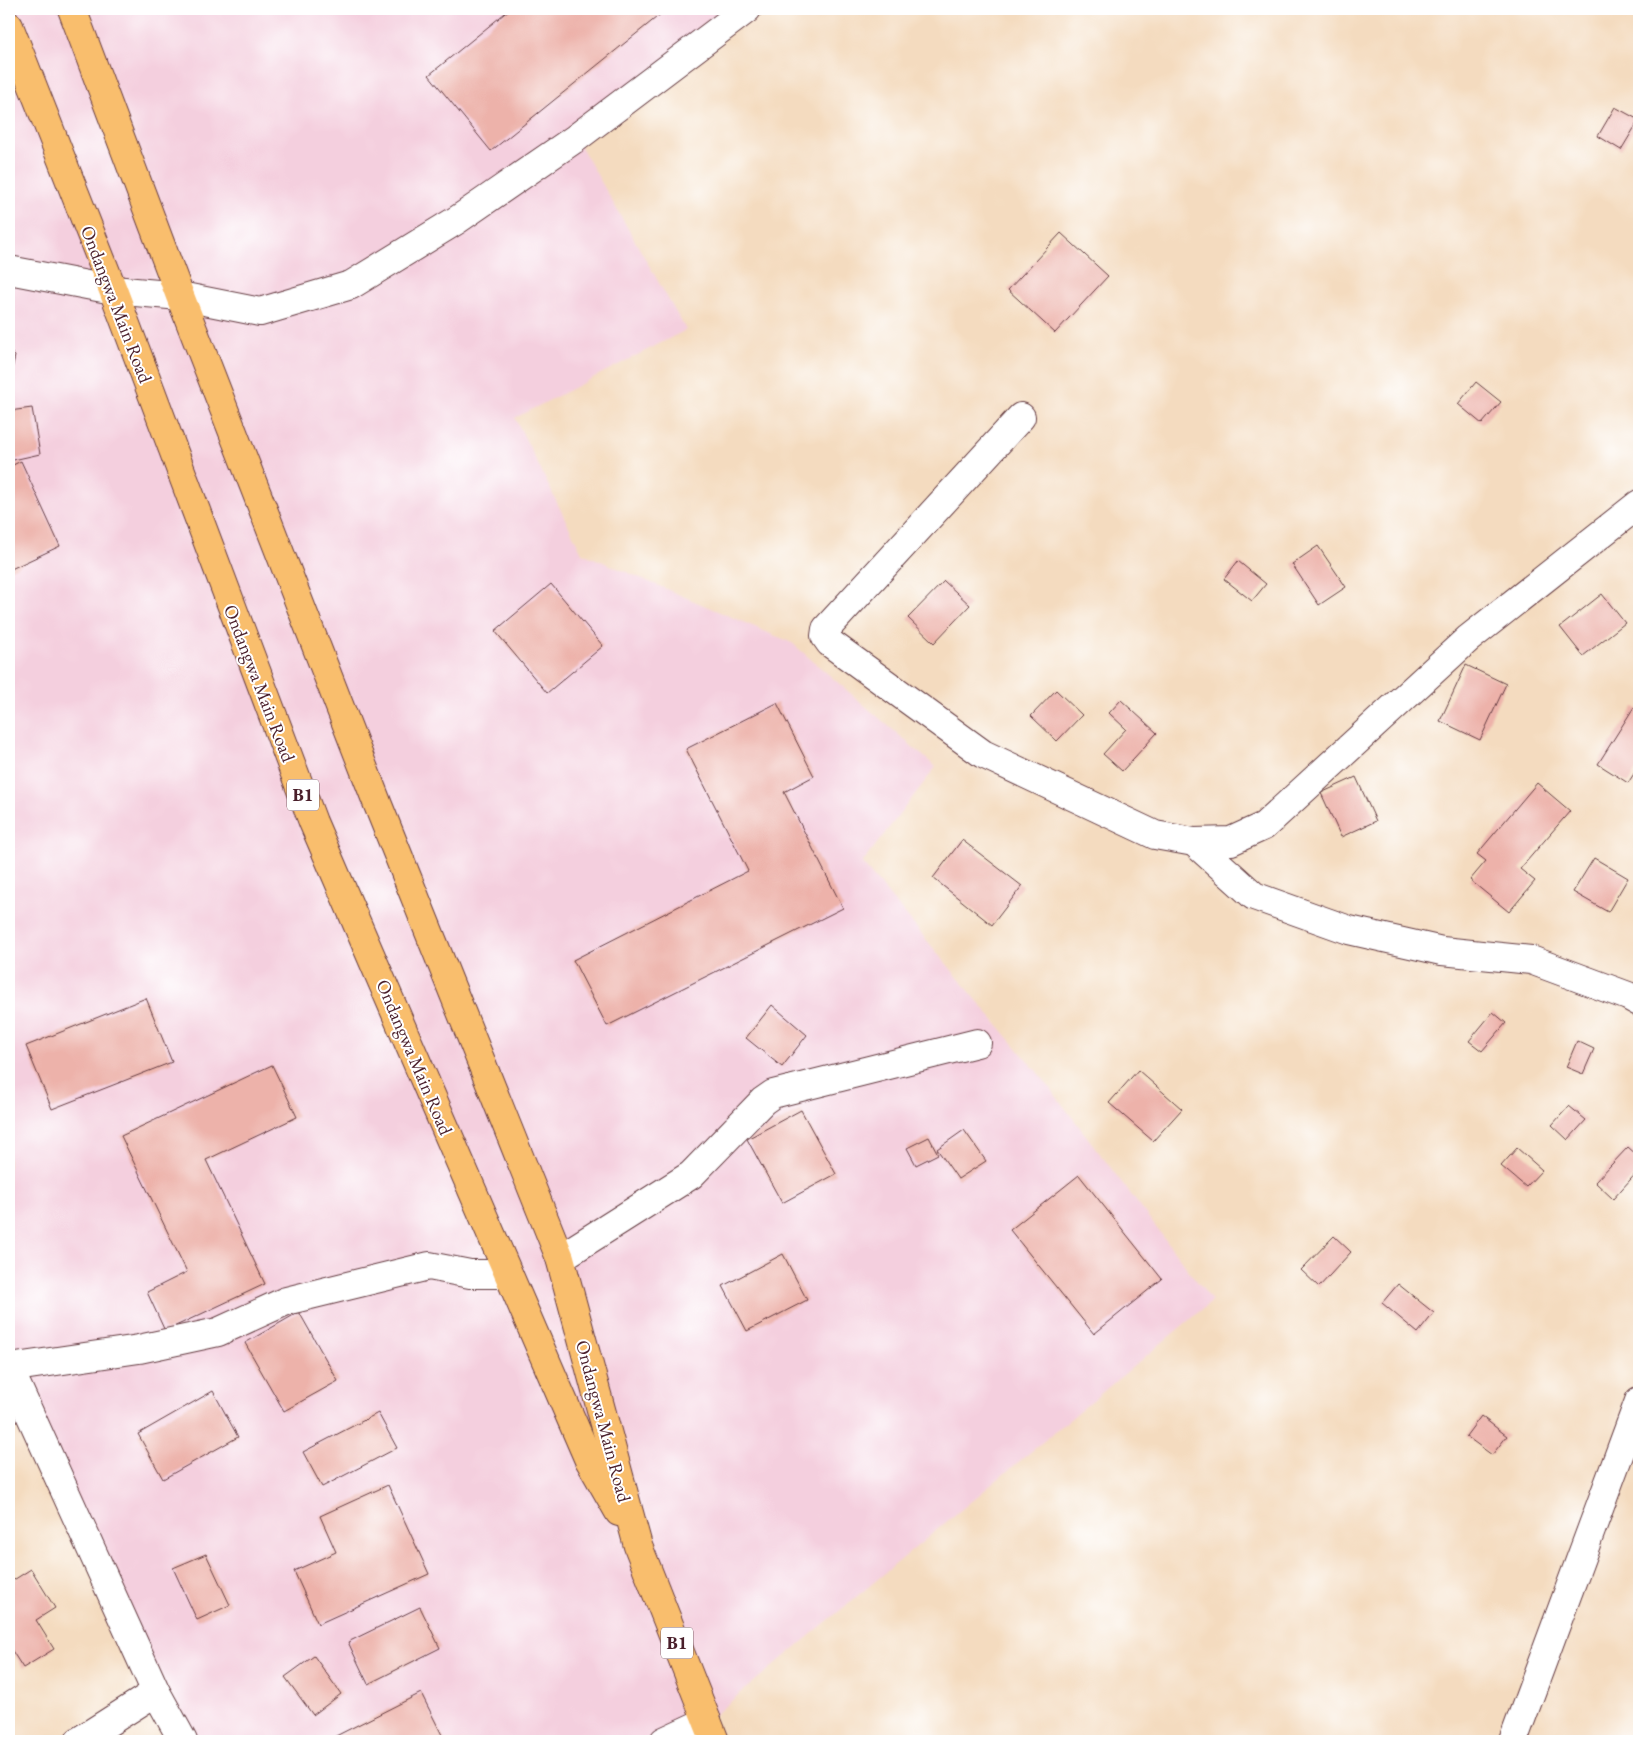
<svg xmlns="http://www.w3.org/2000/svg" width="1648" height="1750" viewBox="0 0 1648 1750" font-family="'EB Garamond',serif">
  <rect width="100%" height="100%" fill="#fff"/>
  <filter id="ink" filterUnits="userSpaceOnUse"><feTurbulence type="fractalNoise" baseFrequency=".02" numOctaves="2"/><feDisplacementMap in="SourceGraphic" scale="10" xChannelSelector="R" yChannelSelector="G"/><feConvolveMatrix kernelMatrix="1 2 1 2 8 2 1 2 1" color-interpolation-filters="sRGB"/></filter>
  <filter id="wash" filterUnits="userSpaceOnUse"><feTurbulence type="fractalNoise" baseFrequency=".0096" numOctaves="4" result="noise"/><feDisplacementMap in="SourceGraphic" scale="20" xChannelSelector="R" yChannelSelector="G"/><feGaussianBlur stdDeviation="1.12" result="paint"/><feColorMatrix in="noise" values="0 0 0 0 0 0 0 0 0 0 0 0 0 0 0 0 0 1.4 0 .05"/><feComposite in="paint" operator="in"/></filter>
  <g filter="url(#wash)">
    <rect width="100%" height="100%" fill="#f4dbbf"/>
    <polygon fill="#f4cfde" points="9,9 747,9 576,138 686,330 515,418 582,553 792,643 936,767 862,863 1043,1079 1212,1301 707,1721 664,1741 183,1741 9,1368"/>
    <g id="blocks">
      <g fill="#edb2aa">
        <polygon points="510,9 667,9 491,151 429,75"/>
        <polygon points="1615,107 1639,120 1621,150 1598,136"/>
        <polygon points="1061,233 1108,276 1055,333 1008,290"/>
        <polygon points="9,350 15,356 9,383"/>
        <polygon points="1476,382 1501,402 1482,424 1458,404"/>
        <polygon points="32,408 40,454 9,461 9,411"/>
        <polygon points="21,461 60,546 9,570 9,467"/>
        <polygon points="1318,546 1346,587 1319,605 1292,564"/>
        <polygon points="1238,561 1266,584 1252,601 1224,579"/>
        <polygon points="944,581 970,605 934,643 908,618"/>
        <polygon points="551,584 603,646 547,693 495,631"/>
        <polygon points="1602,594 1625,623 1583,656 1560,627"/>
        <polygon points="1466,665 1506,684 1480,740 1440,721"/>
        <polygon points="1056,690 1082,715 1057,741 1031,716"/>
        <polygon points="1121,700 1157,733 1122,771 1103,754 1126,729 1109,713"/>
        <polygon points="777,703 814,776 784,792 843,908 607,1026 573,960 748,871 686,749"/>
        <polygon points="1634,707 1639,710 1639,766 1628,783 1598,764"/>
        <polygon points="1356,777 1376,821 1341,837 1321,793"/>
        <polygon points="1537,783 1570,811 1520,869 1535,881 1509,912 1470,880 1486,861 1477,854"/>
        <polygon points="962,840 1022,886 992,925 933,878"/>
        <polygon points="1594,858 1628,878 1608,912 1573,892"/>
        <polygon points="146,998 172,1062 52,1109 26,1046"/>
        <polygon points="772,1005 807,1035 782,1067 746,1038"/>
        <polygon points="1493,1012 1506,1023 1482,1051 1469,1041"/>
        <polygon points="1577,1041 1594,1049 1583,1074 1566,1067"/>
        <polygon points="272,1065 297,1117 206,1160 265,1284 165,1331 147,1292 187,1272 121,1136"/>
        <polygon points="1138,1070 1182,1109 1153,1141 1109,1103"/>
        <polygon points="1569,1106 1586,1120 1568,1140 1552,1125"/>
        <polygon points="801,1110 836,1174 782,1203 747,1139"/>
        <polygon points="964,1130 986,1161 958,1179 937,1149"/>
        <polygon points="929,1137 938,1154 916,1165 907,1148"/>
        <polygon points="1628,1147 1639,1157 1639,1170 1613,1199 1595,1182"/>
        <polygon points="1517,1148 1542,1170 1526,1187 1501,1166"/>
        <polygon points="1079,1175 1162,1279 1094,1334 1010,1230"/>
        <polygon points="1334,1236 1351,1252 1319,1287 1301,1270"/>
        <polygon points="783,1254 807,1300 747,1331 723,1286"/>
        <polygon points="1398,1284 1434,1313 1418,1333 1382,1303"/>
        <polygon points="299,1312 338,1381 284,1411 245,1343"/>
        <polygon points="213,1391 238,1437 163,1479 138,1434"/>
        <polygon points="378,1413 397,1448 322,1487 303,1452"/>
        <polygon points="1481,1416 1507,1436 1492,1455 1466,1436"/>
        <polygon points="388,1485 429,1574 318,1624 294,1571 336,1552 320,1516"/>
        <polygon points="206,1554 230,1605 197,1620 173,1568"/>
        <polygon points="31,1569 55,1608 36,1620 54,1649 23,1668 9,1646 9,1583"/>
        <polygon points="420,1607 440,1648 368,1684 348,1642"/>
        <polygon points="314,1656 341,1694 313,1715 285,1677"/>
        <polygon points="421,1693 445,1741 331,1741 330,1739"/>
      </g>
    </g>
  </g>
  <g filter="url(#ink)">
    <use href="#blocks" fill-opacity="0" stroke="#643b41" stroke-width="1"/>
    <g fill="none" stroke-linecap="round" stroke-linejoin="round">
      <g stroke="#643b41" stroke-width="30">
        <g id="minor">
          <polyline points="9,270 113,290 180,296 260,312 351,285 457,220 576,138 747,9"/>
          <polyline points="1021,417 826,629 825,636 830,643 983,754 1155,835 1194,842 1231,841 1264,826 1468,639 1639,504"/>
          <polyline points="1194,842 1254,896 1349,930 1442,951 1531,960 1628,996 1639,1002"/>
          <polyline points="560,1258 691,1175 763,1101 773,1094 977,1043"/>
          <polyline points="9,1368 139,1349 218,1332 286,1301 429,1266 470,1274 508,1274"/>
          <polyline points="9,1368 156,1692 183,1741"/>
          <polyline points="79,1741 156,1692"/>
          <polyline points="664,1741 707,1721"/>
          <polyline points="1513,1741 1639,1401"/>
        </g>
      </g>
      <g stroke="#643b41" stroke-width="30">
        <g id="major">
          <polyline points="72,9 180,296 378,805 560,1258 638,1546 715,1741"/>
          <polyline points="9,26 113,290 313,822 588,1458 619,1512"/>
        </g>
      </g>
      <use href="#minor" stroke="#fff" stroke-width="28"/>
      <use href="#major" stroke="#f9be6d" stroke-width="28"/>
    </g>
  </g>
  <g text-anchor="middle" stroke-width="4" stroke-linejoin="round" paint-order="stroke">
    <g fill="#fff" stroke="#80626b" stroke-width="1">
      <rect x="287" y="779.5" width="32" height="31" rx="4"/>
      <rect x="661" y="1627.5" width="32" height="31" rx="4"/>
    </g>
    <g font-size="18" font-weight="bold" fill="#4a1f2b">
      <text x="303" y="801">B1</text>
      <text x="677" y="1649">B1</text>
    </g>
    <g font-size="19" fill="#4a1f2b" stroke="#fff">
      <text transform="translate(117 304) rotate(69)" y="7">Ondangwa Main Road</text>
      <text transform="translate(260 683) rotate(69)" y="7">Ondangwa Main Road</text>
      <text transform="translate(415 1057) rotate(67)" y="7">Ondangwa Main Road</text>
      <text transform="translate(604 1421) rotate(75)" y="7">Ondangwa Main Road</text>
    </g>
  </g>
  <rect width="1648" height="1750" fill="none" stroke="#fff" stroke-width="30"/>
</svg>
